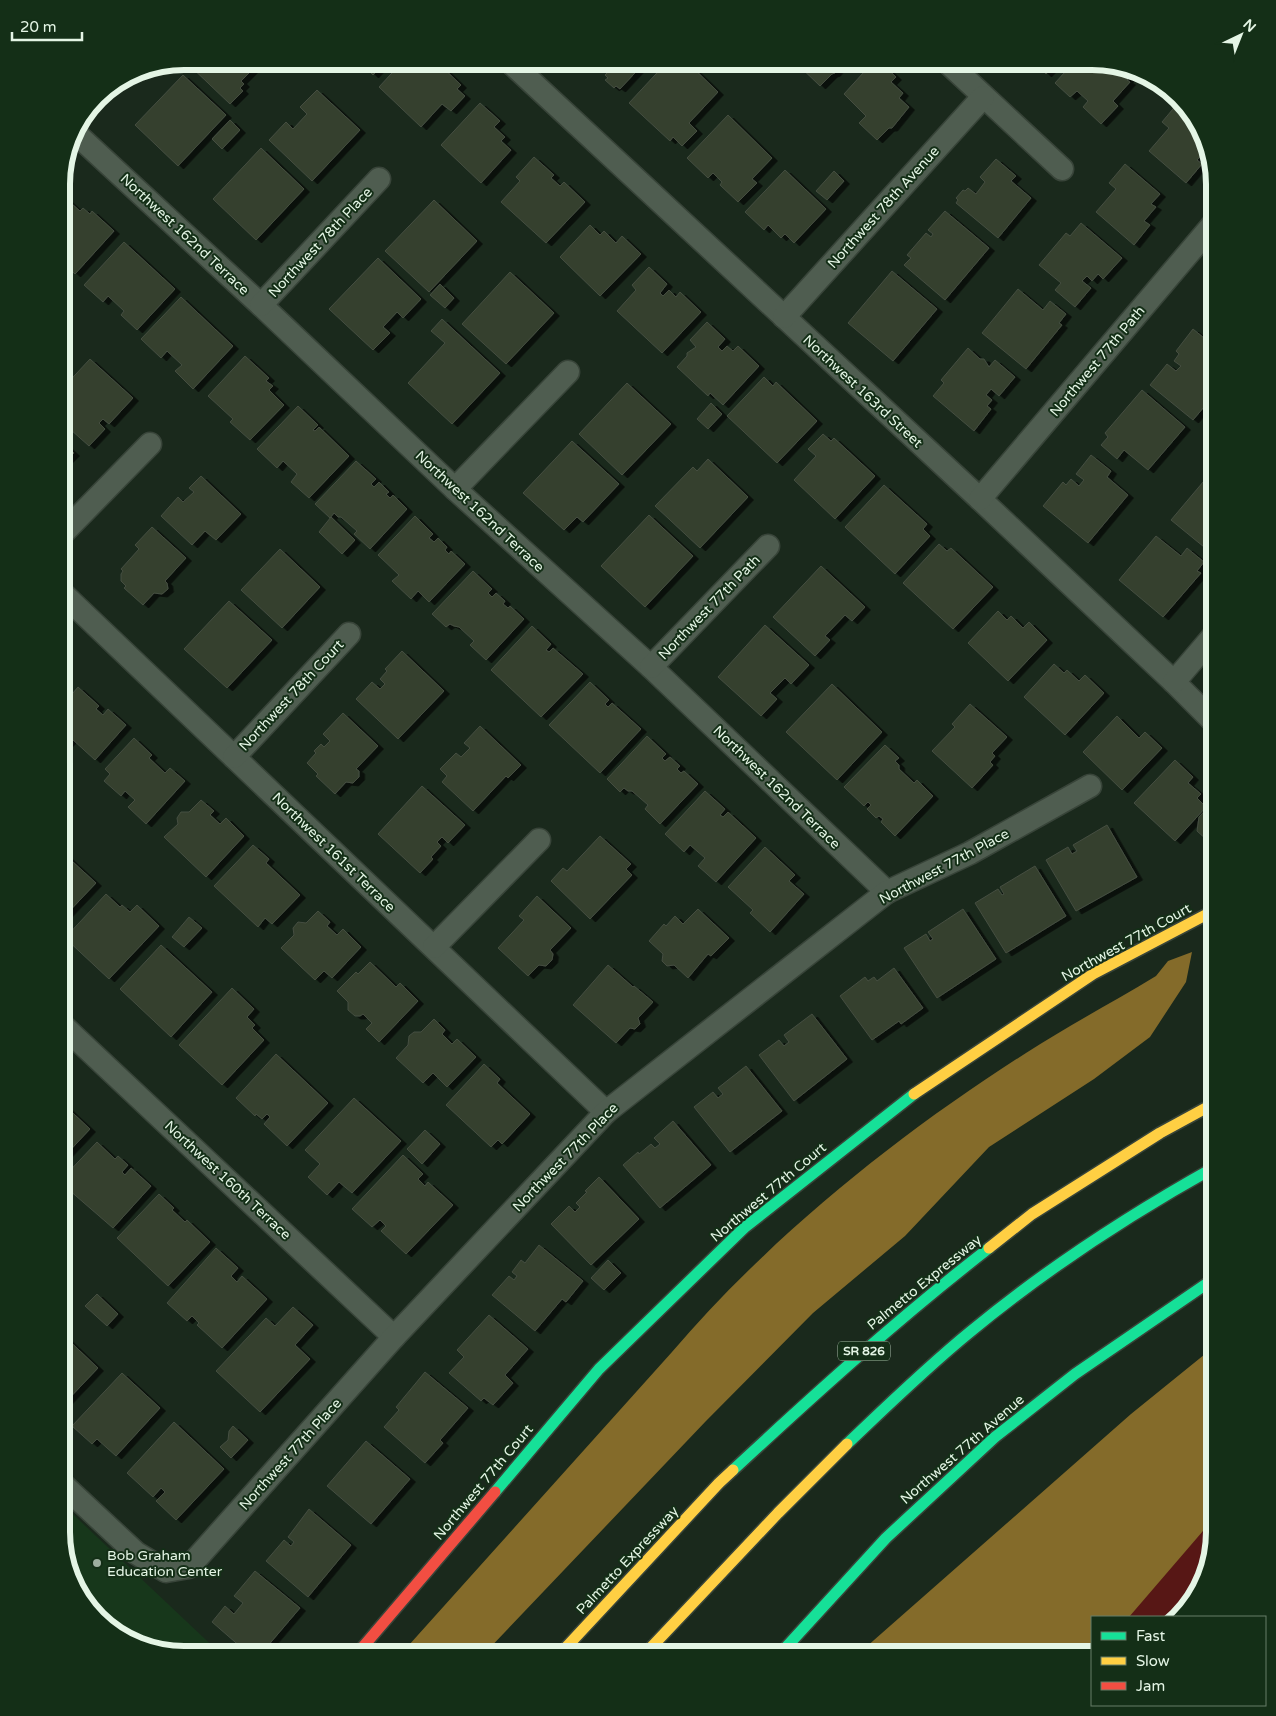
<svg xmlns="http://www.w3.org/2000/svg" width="1276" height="1716" viewBox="0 0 1276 1716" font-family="'Varela Round',sans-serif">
  <defs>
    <filter id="shadow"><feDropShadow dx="5.5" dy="3" stdDeviation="0" flood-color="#0009"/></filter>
  </defs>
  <rect width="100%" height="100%" fill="#1a291c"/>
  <polygon fill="#17371b" points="61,1503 222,1655 176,1655 122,1638 78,1594 61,1532"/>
  <polygon fill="#571715" points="1215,1495 1215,1533 1198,1593 1175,1617 1104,1617"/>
  <g fill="#846b2a">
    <path d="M1192,952L1186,982L1150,1037L1094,1079L989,1147L905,1236L813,1313L706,1421L483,1655H400L672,1352C769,1238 900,1133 1026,1053C1068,1026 1113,1002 1156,976L1168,961Z"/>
    <polygon points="1215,1346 1215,1517 1129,1617 1092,1617 1092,1655 857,1655 1131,1414"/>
  </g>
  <g fill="#35402e" stroke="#454e41" filter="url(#shadow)">
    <polygon points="189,61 266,61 260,67 257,65 241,81 244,84 240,88 243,91 230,104 187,63"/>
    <polygon points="352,61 386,61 373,75 361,63 357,66"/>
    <polygon points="403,61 436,61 461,85 457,89 465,96 451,111 442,104 421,127 379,87"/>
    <polygon points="607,61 646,61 620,89 616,86 614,88 605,80 608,78 605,75 613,67"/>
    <polygon points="668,61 686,61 718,92 689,123 697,131 682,146 673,137 670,141 629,103"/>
    <polygon points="794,61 855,61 847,70 841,65 835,73 832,74 820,86"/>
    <polygon points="874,61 879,61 896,77 891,82 903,93 899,98 909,107 892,128 889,128 877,140 859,123 866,116 844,94"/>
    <polygon points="1033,61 1058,61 1046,74"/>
    <polygon points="1075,61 1100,61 1116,66 1129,78 1127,80 1130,82 1113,101 1118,106 1101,124 1083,107 1088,101 1077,91 1070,97 1055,83"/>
    <polygon points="183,75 226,115 178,166 135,125"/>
    <polygon points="317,90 360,130 312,181 269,140 286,122 293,129 307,114 300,107"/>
    <polygon points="480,103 500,121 494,127 505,137 501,141 511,150 481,183 441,145"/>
    <polygon points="1178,103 1198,122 1206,150 1197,160 1202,164 1186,183 1149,151 1169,128 1162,122"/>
    <polygon points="728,115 772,158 752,179 757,183 738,202 720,185 722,182 713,173 708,178 687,158"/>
    <polygon points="230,120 240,130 222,149 212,139"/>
    <polygon points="261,148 304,189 256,240 213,199"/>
    <polygon points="534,157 554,175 551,178 560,186 564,182 585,202 546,243 501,202 520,181 516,177"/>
    <polygon points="996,159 1016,176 1011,181 1031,198 998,238 956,203 958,200 956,198 963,190 965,191 968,188 976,194 985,182 980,177"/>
    <polygon points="1125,164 1160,194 1151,204 1156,207 1144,221 1150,225 1134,245 1096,212 1116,189 1109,183"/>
    <polygon points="785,170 826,209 794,243 785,234 781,238 768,225 764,230 745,212"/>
    <polygon points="834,171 844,181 827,200 816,191"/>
    <polygon points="64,197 80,211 83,208 90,214 92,211 114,231 75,274 62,262 62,199"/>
    <polygon points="434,200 477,241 429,292 385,251"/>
    <polygon points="945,211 989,248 945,300 904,265 911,258 907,255 926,233 931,237 933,234 928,230"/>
    <polygon points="1081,223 1122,258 1103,279 1098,274 1092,281 1087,276 1082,281 1091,288 1075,307 1055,290 1061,283 1039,265 1066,233 1070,236"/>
    <polygon points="590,225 600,235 604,231 616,243 622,236 641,254 600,296 560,257"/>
    <polygon points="124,242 175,289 137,330 121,315 124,311 108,296 103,302 84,285"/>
    <polygon points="378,258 421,299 403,318 397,312 383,327 390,333 373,350 329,309"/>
    <polygon points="649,267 667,284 660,293 663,296 669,290 676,297 680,292 701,312 662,353 617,311 636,290 632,285"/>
    <polygon points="892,271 937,309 893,361 848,323"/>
    <polygon points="510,272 554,313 506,364 462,324"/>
    <polygon points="440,284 454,298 445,308 430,295"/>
    <polygon points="1018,289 1043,310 1050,301 1066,314 1059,323 1062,325 1026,369 982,333"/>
    <polygon points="181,297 233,346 193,389 175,371 182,365 167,351 161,358 141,339"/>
    <polygon points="442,319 500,373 452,424 408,383 445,343 431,331"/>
    <polygon points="707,322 725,339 718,347 722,351 727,346 733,351 738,346 759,366 723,405 710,393 708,396 677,367 687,356 687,353 696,347 690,340"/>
    <polygon points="1193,329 1215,347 1215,394 1193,420 1150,385 1167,364 1176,371 1181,366 1174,361 1179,354 1176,351"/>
    <polygon points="968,348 980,359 984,359 989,367 995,360 1015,377 999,396 991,389 986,395 992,400 987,406 991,409 974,431 933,396 944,383 941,380"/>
    <polygon points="245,356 269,378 266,381 273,386 269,390 284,405 250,440 230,422 233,419 208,396"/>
    <polygon points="90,359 133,398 109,424 103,419 99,423 105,429 89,446 61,421 61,390"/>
    <polygon points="764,377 773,386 776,382 817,421 777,463 727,416"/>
    <polygon points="627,383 671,424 622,475 579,434"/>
    <polygon points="1142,390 1185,427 1148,470 1124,450 1117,459 1101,445 1108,437 1105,433"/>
    <polygon points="711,403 722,414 708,429 697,419"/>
    <polygon points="298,406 318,425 313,430 315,431 319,427 349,456 309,498 291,482 297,474 283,461 277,468 257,449"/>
    <polygon points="823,434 831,441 834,438 875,476 835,519 794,480 816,456 808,449"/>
    <polygon points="61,441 74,453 61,466"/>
    <polygon points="572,441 619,484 583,522 577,517 564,530 523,493"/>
    <polygon points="1091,455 1111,471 1107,477 1128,495 1088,543 1043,506 1063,482 1066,485 1071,479 1079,486 1084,480 1076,474"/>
    <polygon points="708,459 748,497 700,548 655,506 693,467 697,471"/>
    <polygon points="356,461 376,479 371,484 374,487 379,482 389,492 386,494 390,498 393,495 407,509 370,549 354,534 357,531 341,517 338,517 334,513 330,518 315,504"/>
    <polygon points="1209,475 1215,480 1215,556 1171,520"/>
    <polygon points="201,476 241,514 216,540 205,531 192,545 161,516 178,497 183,502 194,492 189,488"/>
    <polygon points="884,485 927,524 923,529 930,536 895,574 845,527"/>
    <polygon points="649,515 693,556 645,607 601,566"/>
    <polygon points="415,516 433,534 429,538 434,542 438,538 447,547 445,550 449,554 451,551 465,564 429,602 418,591 411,599 392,581 399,575 378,555"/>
    <polygon points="331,517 355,540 342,554 319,532"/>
    <polygon points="152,527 186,558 165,581 167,583 168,589 162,594 154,593 143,605 124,588 126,586 121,581 121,574 123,571 121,569 139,549 135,545"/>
    <polygon points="1156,536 1181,556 1187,548 1204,562 1197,571 1201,573 1163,617 1119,580"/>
    <polygon points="939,544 947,551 951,548 993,587 953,629 903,583"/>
    <polygon points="280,549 320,587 282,628 241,590"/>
    <polygon points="821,566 865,607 852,621 845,615 825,636 830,640 815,656 773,617"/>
    <polygon points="473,571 492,589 488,593 492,597 496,593 505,601 503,604 508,608 510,606 524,619 486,660 470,645 474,641 459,627 454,626 450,624 446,627 432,614"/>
    <polygon points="229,601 272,640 227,688 184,649"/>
    <polygon points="998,611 1007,620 1011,616 1023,628 1029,622 1047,640 1008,681 968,643"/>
    <polygon points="765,625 809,665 791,684 785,678 770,693 777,699 761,716 718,677"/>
    <polygon points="532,626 551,644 546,650 549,652 553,648 583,674 541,717 491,670"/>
    <polygon points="402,651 444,691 398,739 356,699 372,682 380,689 385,684 380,679 387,671 385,669"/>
    <polygon points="1054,664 1064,673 1067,670 1079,681 1085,675 1104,693 1065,735 1024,697"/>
    <polygon points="590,682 609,700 605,704 608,707 612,703 641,729 600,773 549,725"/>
    <polygon points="832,684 882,732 837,780 786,732"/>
    <polygon points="78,687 99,706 96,709 103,715 108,709 126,725 95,760 72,739 67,744 61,739 61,699 63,697 67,700"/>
    <polygon points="970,704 1007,737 992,753 995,756 990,762 993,765 972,788 932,751 955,727 952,724"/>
    <polygon points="343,713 378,746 356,769 359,771 359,777 353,783 346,782 335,794 316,776 318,774 307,763 316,753 314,751 321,744 324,747 330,741 323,734"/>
    <polygon points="1117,716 1139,738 1145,732 1162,748 1122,790 1083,752"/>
    <polygon points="480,726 521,765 508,778 506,776 473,811 442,782 447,776 440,769 456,753 461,757 470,748 464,743"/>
    <polygon points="647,736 666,754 662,758 665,761 670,757 680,766 677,769 681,773 684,771 698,784 660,824 645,809 648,805 632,791 628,791 624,788 620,792 607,779"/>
    <polygon points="134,738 152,755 149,758 165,773 170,768 185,781 146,824 128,807 135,800 125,791 121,796 104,781 110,774 105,769"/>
    <polygon points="885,745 899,758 895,761 899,765 899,769 914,783 917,780 933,796 895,836 881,822 883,819 879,816 876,818 867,809 871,805 868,802 864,806 844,787"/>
    <polygon points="1175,760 1193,777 1188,783 1201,794 1197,798 1206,807 1175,841 1134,803"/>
    <polygon points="422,786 465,825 448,843 442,837 437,842 441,846 431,857 433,859 420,873 378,834"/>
    <polygon points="705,791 725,809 720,815 723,817 728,812 756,838 716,882 698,866 705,858 690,845 684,852 665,834"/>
    <polygon points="201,800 214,811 210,815 220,824 226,818 244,836 206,877 164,837 178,824 177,818 181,812 189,812"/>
    <polygon points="1215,800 1215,839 1207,840 1197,831 1199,817"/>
    <polygon points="1107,825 1137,877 1076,911 1046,860 1068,847 1072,854 1077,851 1073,845"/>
    <polygon points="600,836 631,864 626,869 632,875 590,919 551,881 563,868 567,871"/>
    <polygon points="253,845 269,859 266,863 300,895 272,924 265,918 258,927 214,886"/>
    <polygon points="765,847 795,875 789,881 804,894 770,932 750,913 753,910 728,887"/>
    <polygon points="61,851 96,883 61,920"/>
    <polygon points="1035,866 1066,916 1006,953 975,903 998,889 1002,895 1004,894 1000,887"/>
    <polygon points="106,894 120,907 122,905 130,912 137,905 159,926 109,979 65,938"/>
    <polygon points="537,896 571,928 550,950 553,954 552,960 546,966 539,965 528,976 498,948 524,920 519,916"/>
    <polygon points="698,909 729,938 711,956 708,954 688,978 674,965 667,966 662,961 663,954 649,941 664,924 666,926 675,916 683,924"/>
    <polygon points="963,909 996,959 937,998 904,948 926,934 930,941 933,939 928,932"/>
    <polygon points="318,911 330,922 327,926 337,935 343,929 361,947 332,978 324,971 315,980 281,948 294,935 293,928 298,922 306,923"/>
    <polygon points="189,917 202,928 184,947 172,937"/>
    <polygon points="161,945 212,992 171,1037 120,989"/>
    <polygon points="370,962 396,987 400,983 418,1001 379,1042 366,1029 372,1023 363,1014 360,1016 355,1016 348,1010 348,1002 337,991 356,972 358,974"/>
    <polygon points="608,965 633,987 634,986 653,1002 638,1018 640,1024 635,1029 630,1028 616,1043 573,1005"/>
    <polygon points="894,968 923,1008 901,1024 899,1021 872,1040 840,996 865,977 868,981 874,977 877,981"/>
    <polygon points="232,988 254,1009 247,1017 255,1025 252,1028 264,1040 222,1085 179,1045"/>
    <polygon points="812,1014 847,1059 794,1101 759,1055 779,1040 784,1046 789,1042 784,1035"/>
    <polygon points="434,1019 445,1030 442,1034 452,1044 457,1039 476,1057 447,1087 433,1073 423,1083 396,1058 408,1045 409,1036 414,1032 421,1032"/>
    <polygon points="276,1054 328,1103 287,1146 264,1124 270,1117 267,1114 262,1119 256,1114 255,1116 236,1098"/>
    <polygon points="484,1064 500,1079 497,1083 530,1114 502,1144 498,1140 491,1147 446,1105"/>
    <polygon points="746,1066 782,1111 730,1152 694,1107 713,1092 718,1098 723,1094 718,1088"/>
    <polygon points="354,1098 401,1141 352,1193 339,1182 327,1195 308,1177 320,1164 305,1150"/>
    <polygon points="61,1102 90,1129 61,1160"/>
    <polygon points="673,1121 711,1165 660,1208 623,1165 638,1152 639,1154 651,1144 655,1148 660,1144 654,1138"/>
    <polygon points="425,1130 440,1144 422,1164 407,1149"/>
    <polygon points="97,1142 115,1159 118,1156 128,1165 122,1172 125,1175 131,1168 151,1186 113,1228 61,1183 61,1180"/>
    <polygon points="403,1155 423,1174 418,1179 425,1186 428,1182 453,1205 406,1254 381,1231 386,1226 380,1220 372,1227 352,1209"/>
    <polygon points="599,1177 639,1219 591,1265 551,1224 569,1206 575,1212 580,1207 576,1203 587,1192 585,1191"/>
    <polygon points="159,1194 174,1208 172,1210 185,1222 187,1220 210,1242 168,1286 117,1238"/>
    <polygon points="539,1245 583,1281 566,1302 562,1299 535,1331 492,1295 509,1276 514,1280 517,1276 512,1272 521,1260 525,1263"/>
    <polygon points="216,1248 238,1268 231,1276 237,1282 242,1276 267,1299 222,1348 197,1325 199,1323 192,1316 187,1321 167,1303"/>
    <polygon points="608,1260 621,1273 604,1290 591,1278"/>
    <polygon points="97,1294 118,1314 107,1326 85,1306"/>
    <polygon points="293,1307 313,1325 295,1345 310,1359 260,1412 216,1371 266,1318 275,1326"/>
    <polygon points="489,1315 528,1349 505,1375 513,1383 493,1405 484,1398 481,1401 449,1373 464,1357 457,1350"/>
    <polygon points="61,1333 98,1368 61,1407"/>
    <polygon points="425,1372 468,1408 440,1440 443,1443 425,1463 384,1427 399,1410 396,1407"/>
    <polygon points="122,1373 160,1408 116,1456 97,1439 92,1444 72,1426"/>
    <polygon points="174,1422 224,1469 176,1520 156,1501 165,1492 161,1488 153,1497 127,1473"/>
    <polygon points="233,1426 248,1440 231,1458 220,1447 228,1440 229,1431"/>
    <polygon points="366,1441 410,1479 371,1524 327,1486"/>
    <polygon points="309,1509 351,1545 308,1597 266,1561 284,1540 291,1546 294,1542 288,1537"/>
    <polygon points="255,1571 300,1608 260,1655 250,1655 212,1622 225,1606 234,1614 243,1603 234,1596"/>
  </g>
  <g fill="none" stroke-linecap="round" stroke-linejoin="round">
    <g stroke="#384439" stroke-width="25">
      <g id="street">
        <polyline points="509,61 980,499 1174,682 1215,723"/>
        <polyline points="946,61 1062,169"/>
        <polyline points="73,131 261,305 455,489 651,667 887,892"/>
        <polyline points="261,305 379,179"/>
        <polyline points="784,317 983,97"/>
        <polyline points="455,489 568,372"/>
        <polyline points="980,499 1215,222"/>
        <polyline points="61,535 150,444"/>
        <polyline points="61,592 606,1112"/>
        <polyline points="651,667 768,546"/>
        <polyline points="1174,682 1215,634"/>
        <polyline points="234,757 349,634"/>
        <polyline points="434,947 539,840"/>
        <polyline points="61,1024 394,1337"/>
        <polyline points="61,1483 136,1553 166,1571 189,1567 394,1337 606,1112 887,892 970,853 1090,786"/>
      </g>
    </g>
    <g stroke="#384439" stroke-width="14">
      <g id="fast">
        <path d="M847,1444C887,1406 927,1367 970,1332C1046,1269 1129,1215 1215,1167"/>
        <path d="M733,1470C816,1393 900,1317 989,1248"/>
        <polyline points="495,1492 599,1369 744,1228 914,1094"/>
        <polyline points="779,1655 886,1538 995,1437 1075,1374 1215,1278"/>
      </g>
    </g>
    <g stroke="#384439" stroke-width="14">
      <g id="slow">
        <polyline points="914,1094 1093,974 1215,910"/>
        <polyline points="989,1248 1032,1214 1160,1133 1215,1103"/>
        <polyline points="559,1655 719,1483 733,1470"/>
        <polyline points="644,1655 778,1513 847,1444"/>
      </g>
    </g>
    <g stroke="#384439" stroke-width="14">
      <polyline id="jam" points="356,1655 495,1492"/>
    </g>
    <use href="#street" stroke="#4f5d50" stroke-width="22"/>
    <use href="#fast" stroke="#16e098" stroke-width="11"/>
    <use href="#slow" stroke="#ffcf43" stroke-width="11"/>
    <use href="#jam" stroke="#f24e42" stroke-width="11"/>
  </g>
  <circle fill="#9dae9f" stroke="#142f17" stroke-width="2" cx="97" cy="1563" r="5"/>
  <g text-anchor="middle" stroke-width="4" stroke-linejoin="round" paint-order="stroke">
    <rect fill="#142f17" stroke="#a6baa7" stroke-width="1" x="838" y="1341.5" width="52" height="19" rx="4"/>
    <g font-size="12" font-weight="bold" fill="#e4f5e5">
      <text x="864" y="1355">SR 826</text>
    </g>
    <g font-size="14" fill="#e4f5e5" stroke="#142f17">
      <text transform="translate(883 207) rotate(-48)" y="5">Northwest 78th Avenue</text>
      <text transform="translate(185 234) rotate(43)" y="5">Northwest 162nd Terrace</text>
      <text transform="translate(320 242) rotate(-47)" y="5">Northwest 78th Place</text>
      <text transform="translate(1097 361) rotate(-50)" y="5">Northwest 77th Path</text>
      <text transform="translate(863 391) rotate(43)" y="5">Northwest 163rd Street</text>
      <text transform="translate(480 511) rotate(43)" y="5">Northwest 162nd Terrace</text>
      <text transform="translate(709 607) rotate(-46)" y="5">Northwest 77th Path</text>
      <text transform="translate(291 695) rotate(-47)" y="5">Northwest 78th Court</text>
      <text transform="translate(777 787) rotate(44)" y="5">Northwest 162nd Terrace</text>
      <text transform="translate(334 852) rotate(44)" y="5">Northwest 161st Terrace</text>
      <text transform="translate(944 866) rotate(-28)" y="5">Northwest 77th Place</text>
      <text transform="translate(1126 942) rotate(-29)" y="5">Northwest 77th Court</text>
      <text transform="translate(565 1157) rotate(-46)" y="5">Northwest 77th Place</text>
      <text transform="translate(228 1180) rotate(43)" y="5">Northwest 160th Terrace</text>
      <text transform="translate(768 1192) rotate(-40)" y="5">Northwest 77th Court</text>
      <text transform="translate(924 1282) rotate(-39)" y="5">Palmetto Expressway</text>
      <text transform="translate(962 1449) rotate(-41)" y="5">Northwest 77th Avenue</text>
      <text transform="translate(290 1454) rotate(-48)" y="5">Northwest 77th Place</text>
      <text transform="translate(483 1482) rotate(-50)" y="5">Northwest 77th Court</text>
      <text transform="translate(627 1560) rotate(-47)" y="5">Palmetto Expressway</text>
    </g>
    <g font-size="14" fill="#e4f5e5" stroke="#142f17" text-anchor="start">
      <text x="107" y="1560">Bob Graham<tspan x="107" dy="16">Education Center</tspan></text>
    </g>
  </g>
  <path d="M0 0H1276V1716H0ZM184 70H1092A114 114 0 0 1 1206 184V1532A114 114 0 0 1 1092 1646H184A114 114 0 0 1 70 1532V184A114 114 0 0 1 184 70Z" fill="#142f17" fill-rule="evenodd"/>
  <path fill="none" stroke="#e4f5e5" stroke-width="6" d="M184 70H1092A114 114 0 0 1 1206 184V1532A114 114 0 0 1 1092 1646H184A114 114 0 0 1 70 1532V184A114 114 0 0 1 184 70Z"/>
  <rect x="1091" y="1616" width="175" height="90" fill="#142f17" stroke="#677e69"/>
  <rect x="1101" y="1632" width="25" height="8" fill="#16e098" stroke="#677e69"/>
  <text x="1136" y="1641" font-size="15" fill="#e4f5e5">Fast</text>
  <rect x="1101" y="1657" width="25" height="8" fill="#ffcf43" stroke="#677e69"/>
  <text x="1136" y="1666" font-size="15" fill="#e4f5e5">Slow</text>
  <rect x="1101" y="1682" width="25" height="8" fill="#f24e42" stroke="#677e69"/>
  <text x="1136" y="1691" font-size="15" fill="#e4f5e5">Jam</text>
  <g transform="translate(1241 35) rotate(43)" stroke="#142f17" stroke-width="4" paint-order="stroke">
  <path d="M0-4L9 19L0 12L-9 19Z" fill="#e4f5e5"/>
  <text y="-8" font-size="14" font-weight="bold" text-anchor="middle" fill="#e4f5e5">N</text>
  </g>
  <path d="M12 32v8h70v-8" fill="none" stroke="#e4f5e5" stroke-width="2.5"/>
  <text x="20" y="32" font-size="15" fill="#e4f5e5" stroke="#142f17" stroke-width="4" paint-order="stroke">20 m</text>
</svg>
